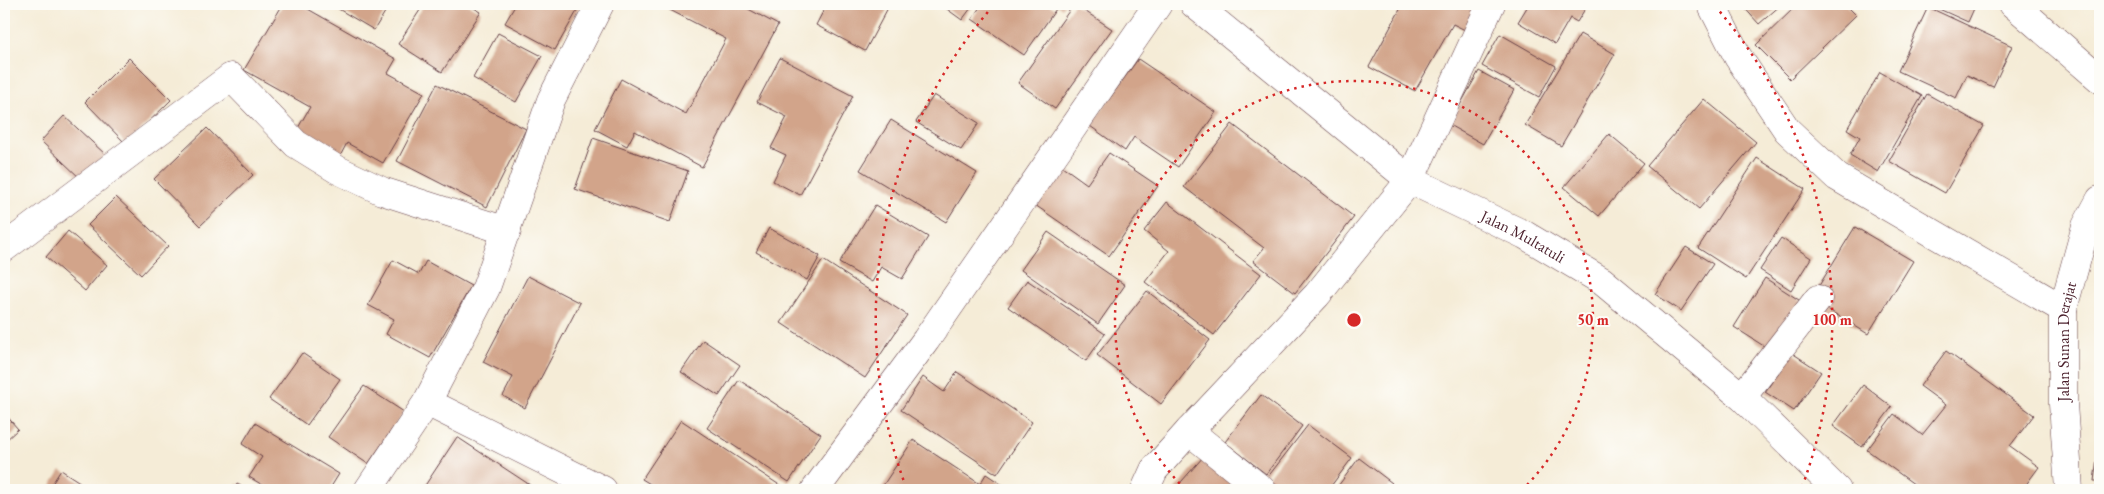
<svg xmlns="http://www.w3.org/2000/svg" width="2104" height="494" viewBox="0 0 2104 494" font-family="'EB Garamond',serif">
  <rect width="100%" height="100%" fill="#fdfcf7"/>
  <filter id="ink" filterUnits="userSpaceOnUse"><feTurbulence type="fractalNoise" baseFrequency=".02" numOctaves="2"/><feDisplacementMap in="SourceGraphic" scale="10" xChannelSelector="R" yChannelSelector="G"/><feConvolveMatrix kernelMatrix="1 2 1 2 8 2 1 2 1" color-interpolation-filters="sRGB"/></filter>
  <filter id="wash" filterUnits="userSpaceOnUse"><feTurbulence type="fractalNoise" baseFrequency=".0096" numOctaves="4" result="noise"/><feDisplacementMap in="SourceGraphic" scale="20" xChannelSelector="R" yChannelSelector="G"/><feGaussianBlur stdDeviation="1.12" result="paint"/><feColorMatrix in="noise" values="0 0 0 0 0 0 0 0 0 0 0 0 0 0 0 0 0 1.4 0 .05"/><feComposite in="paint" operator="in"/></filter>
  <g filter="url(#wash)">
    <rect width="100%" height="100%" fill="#f5ecd7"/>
    <g id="blocks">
      <g fill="#d2a48a">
        <polygon points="283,4 299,4 396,59 388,73 424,93 383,163 347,143 338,160 294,135 310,107 244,70"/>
        <polygon points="330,4 390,4 374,30"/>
        <polygon points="424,4 467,4 481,12 442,72 398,44"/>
        <polygon points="516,4 581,4 555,50 505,23"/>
        <polygon points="671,4 739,4 778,25 702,167 635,131 627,146 595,129 621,79 686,114 726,39 668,9"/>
        <polygon points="768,4 781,4 778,9"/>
        <polygon points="827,4 890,4 865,51 816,25"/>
        <polygon points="940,4 974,4 962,20"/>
        <polygon points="982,4 1048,4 1056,9 1024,55 972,19"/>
        <polygon points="1055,4 1065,4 1062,8"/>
        <polygon points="1074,4 1112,29 1055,109 1018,83"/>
        <polygon points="1403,4 1485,4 1469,32 1453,24 1415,91 1369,67"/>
        <polygon points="1529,4 1588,4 1577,22 1570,18 1555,44 1518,22"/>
        <polygon points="1741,4 1782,4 1759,24"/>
        <polygon points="1798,4 1845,4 1856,15 1790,79 1756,45"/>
        <polygon points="1928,4 1976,4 1968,22"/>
        <polygon points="1928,7 2012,46 1993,87 1967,75 1956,98 1898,71"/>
        <polygon points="498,33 542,56 516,102 473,78"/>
        <polygon points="1500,34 1556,66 1539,97 1482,66"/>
        <polygon points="1580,34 1615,54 1561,146 1525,125"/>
        <polygon points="129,58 171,100 126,144 85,102"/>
        <polygon points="780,58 853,96 800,195 773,181 786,155 771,148 787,117 757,102"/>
        <polygon points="1138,59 1216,112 1178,167 1134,137 1125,151 1090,126"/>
        <polygon points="1479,71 1514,90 1483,144 1449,125"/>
        <polygon points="1880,72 1922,96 1878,172 1850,155 1860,137 1847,129"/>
        <polygon points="437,84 526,129 487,207 397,161"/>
        <polygon points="1927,94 1984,126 1945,193 1889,161"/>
        <polygon points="934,95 979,123 961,150 916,122"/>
        <polygon points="1704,99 1756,142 1699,209 1647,166"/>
        <polygon points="64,116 106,155 82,180 41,141"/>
        <polygon points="891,120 977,173 946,222 860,170"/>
        <polygon points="1232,124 1354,217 1295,293 1253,261 1264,248 1184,187"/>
        <polygon points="207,128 253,175 200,226 154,179"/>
        <polygon points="1609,134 1644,163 1599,216 1564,187"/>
        <polygon points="593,138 688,171 670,222 575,189"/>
        <polygon points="1109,153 1158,186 1109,256 1035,205 1062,166 1087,184"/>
        <polygon points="1757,158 1805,189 1746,279 1698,248"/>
        <polygon points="116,197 168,246 141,275 88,225"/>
        <polygon points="1167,202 1261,274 1214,335 1145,282 1169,251 1144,231"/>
        <polygon points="875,205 928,237 902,279 881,267 872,282 839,263"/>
        <polygon points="1855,227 1913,261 1868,334 1824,307 1817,289"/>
        <polygon points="769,228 820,256 807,280 756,252"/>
        <polygon points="68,231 107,265 85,291 46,257"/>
        <polygon points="1048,232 1125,285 1098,324 1021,270"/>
        <polygon points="1781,238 1811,258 1791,290 1760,270"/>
        <polygon points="1686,247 1713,264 1681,311 1655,294"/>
        <polygon points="393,260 419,274 426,261 471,286 430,358 386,334 394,319 368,305"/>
        <polygon points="823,260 907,315 865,378 781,323"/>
        <polygon points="528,276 580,303 525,408 503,396 513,377 483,362"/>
        <polygon points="1765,278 1802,302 1770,350 1734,327"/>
        <polygon points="1027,280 1105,334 1086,361 1008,307"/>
        <polygon points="1147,291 1210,340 1161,404 1097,355"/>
        <polygon points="703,340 740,365 719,396 681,372"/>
        <polygon points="1946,351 2034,415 2010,446 2039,467 2022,490 1922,490 1867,450 1894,414 1922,435 1946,405 1920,386"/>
        <polygon points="302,353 340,379 307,425 269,399"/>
        <polygon points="1792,353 1821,372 1794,411 1765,392"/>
        <polygon points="957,372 1032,422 997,474 901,410 923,377 944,392"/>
        <polygon points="739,380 821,434 789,482 707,428"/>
        <polygon points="1863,385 1892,407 1862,447 1833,426"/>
        <polygon points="364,386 404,412 368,464 328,437"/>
        <polygon points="1261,395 1302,426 1266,474 1225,442"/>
        <polygon points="4,413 18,429 4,442"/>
        <polygon points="681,420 787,490 660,490 642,479"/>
        <polygon points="255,423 339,474 329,490 271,490 249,477 262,457 242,444"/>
        <polygon points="1308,425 1352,458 1328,490 1283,490 1267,478"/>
        <polygon points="457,437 530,485 526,490 429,490 424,487"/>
        <polygon points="913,440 980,484 986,474 1010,490 880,490"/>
        <polygon points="2099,443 2100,443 2100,481 2094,481"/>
        <polygon points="1204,456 1243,490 1174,490"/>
        <polygon points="1359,458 1392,483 1387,490 1335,490"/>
        <polygon points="61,470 92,490 48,490"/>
        <polygon points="237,484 249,490 234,490"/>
      </g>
    </g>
  </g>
  <g filter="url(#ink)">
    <use href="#blocks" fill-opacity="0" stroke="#643e45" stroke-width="1"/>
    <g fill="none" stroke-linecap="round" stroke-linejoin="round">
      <g stroke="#643e45" stroke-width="29">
        <g id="minor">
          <polyline points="1711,4 1738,57 1787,130 1837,177 2063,309"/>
          <polyline points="2013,4 2100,79"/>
          <polyline points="4,248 231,77 296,144 338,170 382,191 507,231"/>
          <polyline points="1742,397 1818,299"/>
          <polyline points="427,402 603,490"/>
          <polyline points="1189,431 1262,490"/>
          <polyline points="368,490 427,402 486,288 551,100 600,4"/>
          <polyline points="815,490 926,340 1158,4"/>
          <polyline points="1145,490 1154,470 1189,431 1317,295 1410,180 1491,4"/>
          <path id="s1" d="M2069,490L2063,404V309L2086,226L2100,200"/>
        </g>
      </g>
      <g stroke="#643e45" stroke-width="29">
        <g id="major">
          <path id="s2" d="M1194,4L1410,180L1525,235L1602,281L1742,397L1837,490"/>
        </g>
      </g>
      <use href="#minor" stroke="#fff" stroke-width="28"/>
      <use href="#major" stroke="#fff" stroke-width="28"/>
    </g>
  </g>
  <g fill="none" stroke="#d62828" stroke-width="2.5" stroke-dasharray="2.5 5">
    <path d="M1185 489A239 239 0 1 1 1523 489"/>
    <path d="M906 487A478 478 0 0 1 993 6M1715 6A478 478 0 0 1 1802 487"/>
  </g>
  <g text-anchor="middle" stroke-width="4" stroke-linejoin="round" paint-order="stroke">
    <g font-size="16" fill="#4a1f2b" stroke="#fdfcf7">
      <text dy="6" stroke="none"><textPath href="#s2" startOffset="405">Jalan Multatuli</textPath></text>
      <text dy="6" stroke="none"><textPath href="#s1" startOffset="149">Jalan Sunan Derajat</textPath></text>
    </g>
  </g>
  <circle cx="1354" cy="320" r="8" fill="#d62828" stroke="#fdfcf7" stroke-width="2.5"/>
  <g font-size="15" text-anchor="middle" font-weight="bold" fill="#d62828" stroke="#fdfcf7" stroke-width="4" stroke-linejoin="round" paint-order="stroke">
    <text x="1593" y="325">50 m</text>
    <text x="1832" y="325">100 m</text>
  </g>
  <rect width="2104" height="494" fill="none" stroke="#fdfcf7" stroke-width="20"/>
</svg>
